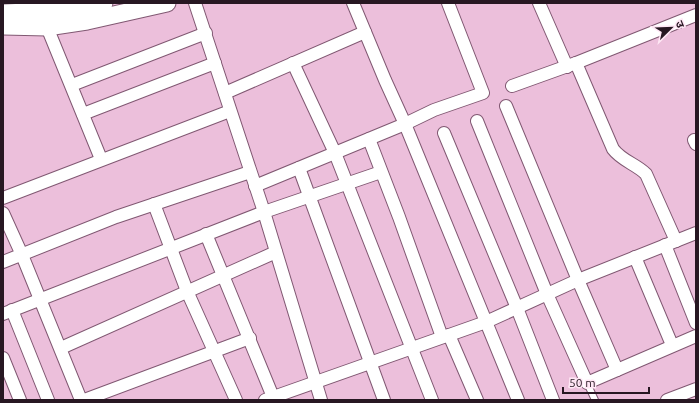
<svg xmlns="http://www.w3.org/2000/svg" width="699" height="403" viewBox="0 0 699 403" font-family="Ubuntu,'Noto Sans Devanagari',sans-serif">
  <rect width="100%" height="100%" fill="#ecbfdb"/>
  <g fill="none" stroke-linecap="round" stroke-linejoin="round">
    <g stroke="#805872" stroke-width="8">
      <polyline id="lane" points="587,383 595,400"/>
    </g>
    <g stroke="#805872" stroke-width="14">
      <g id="street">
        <polyline points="195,3 264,212 321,400"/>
        <polyline points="353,3 385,80 405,124 518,400"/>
        <polyline points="539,3 567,67"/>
        <polyline points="45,19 47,27 101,159"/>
        <polyline points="293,63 335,153 432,400"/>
        <path d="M576,63L613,149C622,161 636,164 646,174L676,241"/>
        <polyline points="72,85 206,33"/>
        <polyline points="512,86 576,63 696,15"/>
        <polyline points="225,93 365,32"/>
        <polyline points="506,106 578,280 617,370"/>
        <polyline points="83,114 215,63"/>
        <polyline points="477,121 547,294 587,383 696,336"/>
        <polyline points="444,133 517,308 553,400"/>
        <polyline points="369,139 399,217 442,337"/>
        <polyline points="694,140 696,144"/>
        <polyline points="299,168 384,400"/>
        <polyline points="255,186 405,124 434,110 483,93 448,3"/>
        <polyline points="3,198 230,111"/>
        <polyline points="154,204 187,291 236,400"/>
        <polyline points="3,213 22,255 81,400"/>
        <polyline points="206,234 273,397"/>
        <polyline points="665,245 696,323"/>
        <polyline points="635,257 672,345"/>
        <polyline points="3,262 116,217 250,172"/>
        <polyline points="12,310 48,400"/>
        <polyline points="3,314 264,212 381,172"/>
        <polyline points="449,335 477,400"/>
        <polyline points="61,348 276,252"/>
        <polyline points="3,358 20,400"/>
        <polyline points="84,400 250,338"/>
        <polyline points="265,400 486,322 578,280 696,233"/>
        <polyline points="667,400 696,389"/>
      </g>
    </g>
    <g stroke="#805872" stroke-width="19">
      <g id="secondary">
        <polyline points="3,13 54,11 104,3"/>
        <polyline points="3,26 47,27 87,21 167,3"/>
      </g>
    </g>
    <use href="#lane" stroke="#fff" stroke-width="6"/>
    <use href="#street" stroke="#fff" stroke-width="12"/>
    <use href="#secondary" stroke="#fff" stroke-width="17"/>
  </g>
  <rect width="699" height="403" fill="none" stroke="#271722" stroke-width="8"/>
  <g transform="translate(671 28) rotate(67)" stroke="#ffe7f5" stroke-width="3" paint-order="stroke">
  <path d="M0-3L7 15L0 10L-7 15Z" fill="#271722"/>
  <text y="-6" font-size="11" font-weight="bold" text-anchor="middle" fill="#271722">उ</text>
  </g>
  <path d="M563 387v6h86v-6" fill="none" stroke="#271722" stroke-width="2"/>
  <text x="569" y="387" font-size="12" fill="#271722" stroke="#ffe7f5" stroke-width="3" paint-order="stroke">50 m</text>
</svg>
